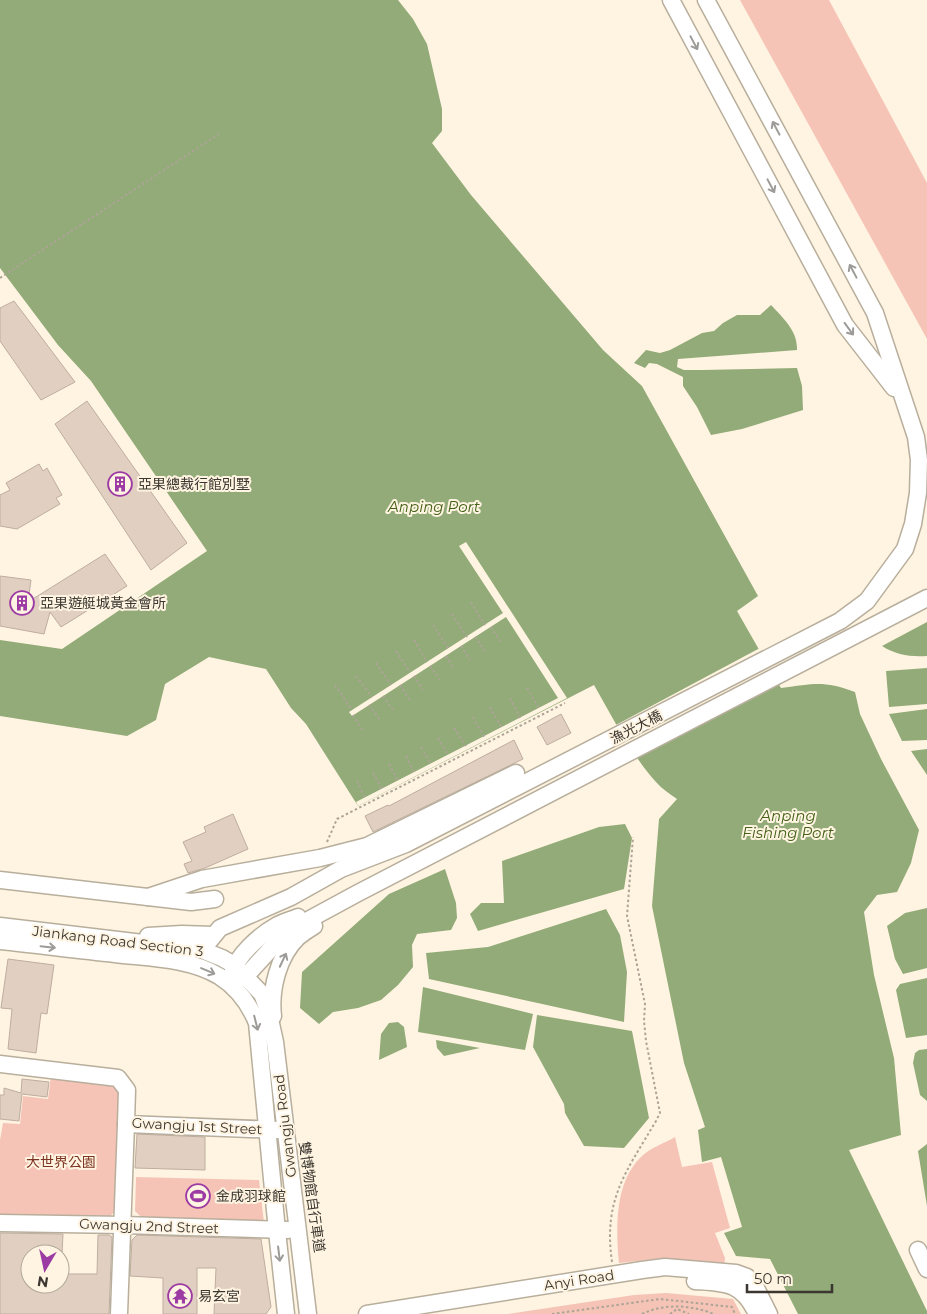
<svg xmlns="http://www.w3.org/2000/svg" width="927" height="1314" viewBox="0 0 927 1314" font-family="Montserrat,'Noto Sans TC',sans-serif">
  <rect width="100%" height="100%" fill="#fff4e1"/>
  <g fill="#f5c4b7">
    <polygon points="740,0 829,0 927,183 927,339"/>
    <polygon points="51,1076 116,1083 122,1090 114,1212 108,1219 0,1216 0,1140 3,1123 20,1124 23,1096 48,1099"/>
    <path d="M675,1137L682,1167L712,1162L730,1228L715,1233L725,1258L724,1266L656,1259L619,1263C616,1228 614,1182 642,1156C650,1148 665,1143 675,1137Z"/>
    <polygon points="136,1177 259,1180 264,1223 142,1218 135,1211"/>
    <polygon points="666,1293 733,1299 741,1314 508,1314 634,1295"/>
  </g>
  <g fill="#92ab78">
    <path d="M0,0H398L413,19L427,44L442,109V131L432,143L471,195L603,350L642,386L758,596L737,611L781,688C814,684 823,680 855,692L860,714L881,759L919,830L911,863L897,892L877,895L864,912L874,975L894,1058L901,1135L849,1150L927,1311V1314H798L770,1259L736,1256L724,1233L742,1227L721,1157L702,1162L698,1130L705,1127L684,1063L652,906L659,819L677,799C670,794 662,789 656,782C630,753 613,718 594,685L358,806L306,724L291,708L266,669L209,657L165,684L156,720L127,736L0,716V640L62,649L207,551L91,381L58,345L0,268Z"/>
    <path d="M771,305C783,318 798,331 797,350L678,359L677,367L684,370H702L797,368L802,386L803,410L742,429L711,435L697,407L683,386V377L657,364L649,363L645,368L634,363L646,350L660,353L670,350L702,333L714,331L723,323L737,315H760Z"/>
    <path d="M927,622V656C910,657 896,655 882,646Z"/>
    <polygon points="927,668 927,704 889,707 886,671"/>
    <polygon points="927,709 927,740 902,741 889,714"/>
    <polygon points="927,749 927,775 911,751"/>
    <polygon points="625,824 632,838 624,889 478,931 470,914 481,903 504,903 502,861 599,827"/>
    <polygon points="445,869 456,903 457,918 451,930 417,934 412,945 413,967 398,985 381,1000 358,1008 333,1012 319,1024 300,1008 302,972 389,894"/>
    <polygon points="927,908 927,968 903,974 895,959 887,926 905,913"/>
    <polygon points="606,909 620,935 627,972 624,1022 429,979 426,953 488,947"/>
    <polygon points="927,978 927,1035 906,1038 896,990 900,984"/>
    <polygon points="423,987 533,1014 525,1050 418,1032"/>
    <polygon points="537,1015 632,1031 649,1118 624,1148 584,1146 565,1113 564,1104 533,1047"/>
    <polygon points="398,1022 404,1027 407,1047 379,1060 381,1034 389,1023"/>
    <polygon points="436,1040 480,1048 444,1056 437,1048"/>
    <polygon points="927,1049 927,1101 920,1095 913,1063 915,1053 919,1050"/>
    <polygon points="927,1144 927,1206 918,1151"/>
  </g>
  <g fill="#fff4e1">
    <polygon points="466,542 567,698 358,806 356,802 558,698 506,617 352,716 349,712 503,613 459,546"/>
    <polygon points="760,648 781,684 635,759 614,726"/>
  </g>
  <g fill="#e1cfc2" stroke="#beada0">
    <polygon points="14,301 75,382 41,400 0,341 0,308"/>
    <polygon points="87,401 187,543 151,570 55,424"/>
    <polygon points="39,464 43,471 47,468 62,495 56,498 60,504 17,529 0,526 0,495 10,490 6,483"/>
    <polygon points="105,554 127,586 61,627 50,612 44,634 0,626 0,576 31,580 28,602"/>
    <polygon points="561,714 571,733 547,745 537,727"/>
    <polygon points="514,740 523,759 373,832 365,816 388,805 389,806"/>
    <polygon points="233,814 248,849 205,868 188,873 184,864 192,861 183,842 206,832 204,827"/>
    <polygon points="8,959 54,965 47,1014 41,1013 36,1053 8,1049 12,1009 1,1008"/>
    <polygon points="22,1079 49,1082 47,1097 22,1094 19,1121 0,1119 0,1095 4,1095 4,1088 21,1093"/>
    <polygon points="137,1134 205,1137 205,1170 135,1168"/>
    <polygon points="0,1233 63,1234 62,1254 30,1254 30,1284 60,1284 60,1274 97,1274 98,1235 109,1235 112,1237 109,1314 0,1314"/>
    <polygon points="137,1235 261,1239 271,1307 266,1314 214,1314 216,1268 197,1268 197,1314 163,1314 163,1278 130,1276 132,1240"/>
  </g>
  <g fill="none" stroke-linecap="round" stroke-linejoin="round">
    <g stroke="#b8ae9c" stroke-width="19">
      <g id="minor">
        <polyline points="671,0 845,325 894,388"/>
        <polyline points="0,880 191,902 215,899"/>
        <polyline points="148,897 202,879 320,858 367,846 516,773"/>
        <polyline points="0,926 202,950 222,958 234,965 262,994 268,1010 275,1042 308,1314"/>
        <polyline points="148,936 182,934 213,935"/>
        <path d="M0,941C38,945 76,950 115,954C149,958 189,958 219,976C238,988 249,1003 257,1023L277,1231L286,1314"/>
        <polyline points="202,950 220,928 291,897 341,869 406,844 840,621 867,601 905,549 913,524 918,493 919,460 916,437 875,313 706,0"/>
        <path d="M232,974C236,956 260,935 276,926C283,922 291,920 298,917"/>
        <polyline points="230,983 246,976 286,932 358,893 927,598"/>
        <path d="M273,1016C270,990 278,956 298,937C303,933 309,929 314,926"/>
        <polyline points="0,1064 118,1078 127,1090 126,1124 278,1130"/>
        <polyline points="0,1223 123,1225 288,1230"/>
        <polyline points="918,1250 927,1269"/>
        <path d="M695,1281C726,1283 742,1282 757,1314"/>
        <polyline points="119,1314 126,1124"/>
        <polyline points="367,1314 642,1270 665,1267 736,1273 747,1277 755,1286 769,1314"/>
      </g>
    </g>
    <g stroke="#aca496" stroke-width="2" stroke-dasharray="2.5 2.5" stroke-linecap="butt">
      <polyline points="0,278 219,134"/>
      <polyline points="471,602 485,625"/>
      <polyline points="452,614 467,637"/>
      <polyline points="433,625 448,648"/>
      <polyline points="491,627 500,641"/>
      <polyline points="475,637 485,651"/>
      <polyline points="414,640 427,662"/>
      <polyline points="461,646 470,660"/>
      <polyline points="396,651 410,672"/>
      <polyline points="446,656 454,669"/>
      <polyline points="376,663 391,685"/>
      <polyline points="430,666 440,680"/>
      <polyline points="356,676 372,697"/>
      <polyline points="414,676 423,690"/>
      <polyline points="335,685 352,710"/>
      <polyline points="400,685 410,701"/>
      <polyline points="527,688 539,708"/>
      <polyline points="383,696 393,710"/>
      <polyline points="510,698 520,718"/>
      <polyline points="369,705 380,720"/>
      <polyline points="490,707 502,728"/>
      <polyline points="353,715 363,731"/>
      <polyline points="473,717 484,737"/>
      <polyline points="454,728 466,746"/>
      <polyline points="438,738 448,755"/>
      <polyline points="421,747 431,764"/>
      <polyline points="406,756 414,772"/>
      <polyline points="389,764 398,781"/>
      <polyline points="373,773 382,789"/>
      <polyline points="357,781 365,798"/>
      <polyline points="327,842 337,819 565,703"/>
      <path d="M612,1262C603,1199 626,1172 656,1121L660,1113L646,1041L644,1021L645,1004L627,916L633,837"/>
      <polyline points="552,1314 660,1299 732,1307 735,1314"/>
      <path d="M642,1314C665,1303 691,1305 714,1314"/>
      <polyline points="670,1314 677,1309 689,1314"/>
    </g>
    <use href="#minor" stroke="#fff" stroke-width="16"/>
  </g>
  <defs><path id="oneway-shaft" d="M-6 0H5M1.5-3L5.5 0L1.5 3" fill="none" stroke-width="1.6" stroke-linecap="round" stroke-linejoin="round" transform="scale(1.25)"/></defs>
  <g stroke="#9d9b98">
    <use href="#oneway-shaft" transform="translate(694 43) rotate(62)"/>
    <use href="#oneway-shaft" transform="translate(776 128) rotate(-118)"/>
    <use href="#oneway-shaft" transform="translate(771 186) rotate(62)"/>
    <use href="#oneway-shaft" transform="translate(853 271) rotate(-118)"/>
    <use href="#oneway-shaft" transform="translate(849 329) rotate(54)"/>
    <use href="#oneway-shaft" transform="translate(48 947) rotate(6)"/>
    <use href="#oneway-shaft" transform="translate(283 960) rotate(-65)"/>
    <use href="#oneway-shaft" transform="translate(208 971) rotate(23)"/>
    <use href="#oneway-shaft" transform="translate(256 1023) rotate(76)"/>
    <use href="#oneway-shaft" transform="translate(279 1254) rotate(83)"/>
  </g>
  <defs>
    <g id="building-ring" transform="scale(1.25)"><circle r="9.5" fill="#fff4e1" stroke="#9c3ba3" stroke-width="1.5"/><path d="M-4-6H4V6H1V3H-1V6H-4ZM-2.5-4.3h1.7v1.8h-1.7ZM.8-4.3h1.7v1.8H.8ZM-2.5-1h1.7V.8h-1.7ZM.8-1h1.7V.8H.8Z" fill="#9c3ba3"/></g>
    <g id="stadium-ring" transform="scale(1.25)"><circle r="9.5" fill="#fff4e1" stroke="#9c3ba3" stroke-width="1.5"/><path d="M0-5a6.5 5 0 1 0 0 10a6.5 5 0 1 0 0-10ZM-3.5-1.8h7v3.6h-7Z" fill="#9c3ba3"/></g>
    <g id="temple-ring" transform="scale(1.25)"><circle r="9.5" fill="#fff4e1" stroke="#9c3ba3" stroke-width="1.5"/><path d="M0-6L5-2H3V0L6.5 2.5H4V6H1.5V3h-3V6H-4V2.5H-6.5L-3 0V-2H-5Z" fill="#9c3ba3"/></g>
  </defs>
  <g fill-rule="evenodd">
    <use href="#building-ring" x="120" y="484"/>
    <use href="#building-ring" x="22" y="603"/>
    <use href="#stadium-ring" x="198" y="1196"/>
    <use href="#temple-ring" x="180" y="1296"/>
  </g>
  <g text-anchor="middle" stroke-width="4" stroke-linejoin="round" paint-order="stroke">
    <g font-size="14" fill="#3b3730" stroke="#fff4e1" text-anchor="start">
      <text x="138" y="489">亞果總裁行館別墅</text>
      <text x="40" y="608">亞果遊艇城黃金會所</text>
      <text x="216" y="1201">金成羽球館</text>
      <text x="198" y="1301">易玄宮</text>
    </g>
    <g font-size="14" fill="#3b3730" stroke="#fff4e1">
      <text transform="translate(636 727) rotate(-27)" y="5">漁光大橋</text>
      <text transform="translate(118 941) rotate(7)" y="5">Jiankang Road Section 3</text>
      <text transform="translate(197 1126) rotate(3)" y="5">Gwangju 1st Street</text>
      <text transform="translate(285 1126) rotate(-97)" y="5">Gwangju Road</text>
      <text transform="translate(312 1197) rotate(82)" y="5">雙博物館自行車道</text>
      <text transform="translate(149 1226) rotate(2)" y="5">Gwangju 2nd Street</text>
      <text transform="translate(579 1280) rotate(-9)" y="5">Anyi Road</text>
    </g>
    <g font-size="14" fill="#7c3321" stroke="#fff4e1">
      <text x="61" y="1167">大世界公園</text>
    </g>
    <g font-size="15" font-style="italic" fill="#436118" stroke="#fff4e1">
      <text x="434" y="512">Anping Port</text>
      <text x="788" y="821">Anping<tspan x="788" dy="17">Fishing Port</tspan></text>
    </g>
  </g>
  <g transform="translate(45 1269) rotate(189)"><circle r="24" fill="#fff4e1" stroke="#b1a89a"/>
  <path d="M0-4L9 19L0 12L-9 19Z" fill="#9c3ba3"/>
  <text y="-8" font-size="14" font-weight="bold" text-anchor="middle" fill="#3b3730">N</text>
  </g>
  <path d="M747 1284v8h85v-8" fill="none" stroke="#3b3730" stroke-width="2.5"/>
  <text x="754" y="1284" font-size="15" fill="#3b3730" stroke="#fff4e1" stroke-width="4" paint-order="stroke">50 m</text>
</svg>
